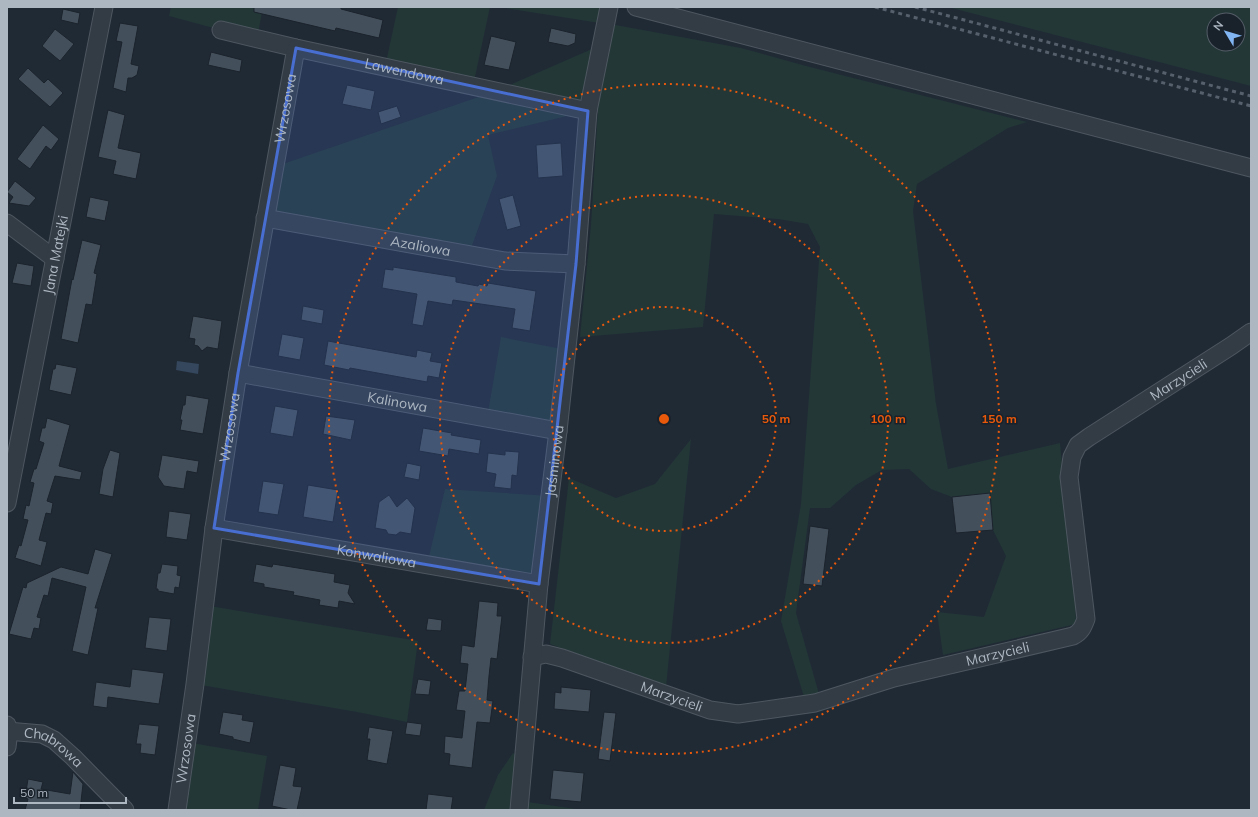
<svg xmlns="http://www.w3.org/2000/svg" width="1258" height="817" viewBox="0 0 1258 817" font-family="Mulish,sans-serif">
  <rect width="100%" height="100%" fill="#202a35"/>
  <g fill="#233737" fill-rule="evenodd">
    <polygon points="171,7 263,7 257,39 221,30 169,16"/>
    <polygon points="398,7 490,7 473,86 385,67"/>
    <polygon points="499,7 609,7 606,24"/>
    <path d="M948,7H1251V86ZM1214,20H1238V44H1214Z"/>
    <polygon points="610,24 741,48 806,66 1027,122 1008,128 917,184 913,211 936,404 948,469 1060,443 1075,594 1076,624 943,655 937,612 984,617 1006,556 993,530 990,494 952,497 931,489 909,469 882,470 856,485 830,508 810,508 796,613 819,694 804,697 781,621 801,504 820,247 808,224 778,219 714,214 703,327 580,337 591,225 598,109 603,65"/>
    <polygon points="601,45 588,111 488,135 497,176 469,254 265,218 274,167 496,91"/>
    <polygon points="501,337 567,350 558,431 487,418"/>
    <polygon points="691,439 666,687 550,644 569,478 616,498 655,484"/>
    <polygon points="445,489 550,496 539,584 427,565"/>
    <polygon points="204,605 418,641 407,722 357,712 195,684"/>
    <polygon points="186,742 267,756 258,810 177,810"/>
    <polygon points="513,753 523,759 520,801 583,810 484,810 498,775"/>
  </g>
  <polygon fill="#34475c" points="177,361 199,364 198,374 176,370"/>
  <g fill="#43505c" stroke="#1b232c">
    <polygon points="254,7 341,7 341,9 383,20 379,38 336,28 335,31 254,12"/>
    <polygon points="63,9 80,13 78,24 61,20"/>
    <polygon points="120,23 138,26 131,64 139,66 137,75 132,78 128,78 126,92 113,88 122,42 116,41"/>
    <polygon points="551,28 576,34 575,43 568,46 548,42"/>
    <polygon points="55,29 74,44 60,61 42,46"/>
    <polygon points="491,36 516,42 509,70 484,65"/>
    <polygon points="211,52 242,60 240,72 208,65"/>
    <polygon points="28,68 44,83 48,79 63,93 50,107 18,79"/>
    <polygon points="347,85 375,91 371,110 342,104"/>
    <polygon points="397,106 401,117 381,124 378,112"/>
    <polygon points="108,110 125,115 118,148 141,153 136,179 113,174 116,161 98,157"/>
    <polygon points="43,125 59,139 51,150 46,146 30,169 17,159"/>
    <polygon points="561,143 563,176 538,178 536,145"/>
    <polygon points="15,181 36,198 29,206 9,203 13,197 7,192"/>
    <polygon points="513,195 521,226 507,230 499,199"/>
    <polygon points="90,197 109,201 105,221 86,217"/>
    <polygon points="82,240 101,245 94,273 97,274 92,305 86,304 78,343 61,339 72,279 73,280"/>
    <polygon points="17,263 34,266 31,286 12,283"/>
    <polygon points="393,267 456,277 456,282 478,286 479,284 487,286 488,283 536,291 530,331 512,328 515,309 453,300 452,305 428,301 423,326 412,324 417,294 382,288 385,269 393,270"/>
    <polygon points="303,306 324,310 322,324 301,320"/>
    <polygon points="193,316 222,321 218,349 207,347 202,351 198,346 194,345 195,339 189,338"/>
    <polygon points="282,334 304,338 300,360 278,356"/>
    <polygon points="328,341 416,357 417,350 432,353 430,361 442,363 439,378 428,376 427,382 350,368 349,370 324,365"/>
    <polygon points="56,364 77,368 71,395 49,390 53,369 55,369"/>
    <polygon points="186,395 209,399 203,434 180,430 182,420 180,420 183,405 185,405"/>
    <polygon points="275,406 298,410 293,437 270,433"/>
    <polygon points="326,416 355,420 351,440 323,434"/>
    <polygon points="47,418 70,425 59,466 82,472 80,480 55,476 47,501 53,503 51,514 46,513 39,540 47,542 41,566 15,558 19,545 21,546 28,520 23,519 26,505 29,506 34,483 30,482 34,469 36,469 44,443 39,441 42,428 45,428"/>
    <polygon points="423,428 452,433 451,435 481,440 479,454 449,449 448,456 419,451"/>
    <polygon points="110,450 120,453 113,497 99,494 103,469"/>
    <polygon points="505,451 519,452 517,476 512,475 511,489 494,487 496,474 486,472 488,453 505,455"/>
    <polygon points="162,455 199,461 197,473 187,471 184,489 164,486 158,477"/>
    <polygon points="407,463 421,466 419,480 404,477"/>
    <polygon points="263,481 284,484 278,515 258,512"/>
    <polygon points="308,485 338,490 333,522 303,517"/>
    <polygon points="990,493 993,530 956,533 952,497"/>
    <polygon points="389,495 397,507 407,498 415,508 411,534 400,532 396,535 388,534 386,530 375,528 379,502"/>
    <polygon points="169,511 191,514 187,540 166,537"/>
    <polygon points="810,526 829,529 822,586 803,584"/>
    <polygon points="95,549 112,554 95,608 98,608 88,655 72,651 86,587 52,578 48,596 44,595 37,617 41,618 39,629 34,628 31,639 9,634 23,587 26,588 27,583 61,567 88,574"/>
    <polygon points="162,564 178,566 177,575 181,576 179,588 175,587 174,594 158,591 158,589 156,589 158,573 160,573"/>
    <polygon points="256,564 272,567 273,564 335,574 334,582 350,585 348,593 355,604 339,601 338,608 319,605 320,600 293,595 294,592 264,587 264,584 253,582"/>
    <polygon points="479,601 498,603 497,616 502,616 497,659 491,658 489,676 487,700 493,701 490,723 477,722 472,768 449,765 450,754 444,753 445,736 462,738 465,711 456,710 459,691 465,691 468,664 460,663 462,645 474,647"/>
    <polygon points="149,617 171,619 167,651 145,648"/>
    <polygon points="428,618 442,620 441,631 426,630"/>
    <polygon points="132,669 164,673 159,704 108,697 107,708 93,706 96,682 130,687"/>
    <polygon points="418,679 431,681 429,695 415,694"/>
    <polygon points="561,687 591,690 589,712 554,709 555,692 561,693"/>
    <polygon points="223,712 243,715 242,720 254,722 250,743 233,739 233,737 219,734"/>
    <polygon points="604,712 616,713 610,761 598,759"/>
    <polygon points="407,722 422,724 420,736 405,734"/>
    <polygon points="139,724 159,726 155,755 140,753 141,744 136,744"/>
    <polygon points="369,727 393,731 387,764 367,760 370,739 367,739"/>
    <polygon points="280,765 296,768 293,786 302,787 297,810 291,810 272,806"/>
    <polygon points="553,770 584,773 581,802 550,799"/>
    <polygon points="73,772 83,784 80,810 25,810 28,799 25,798 28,779 43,782 41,789 70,794"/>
    <polygon points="428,794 453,797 451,810 426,810"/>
  </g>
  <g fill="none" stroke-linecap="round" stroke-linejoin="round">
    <g stroke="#4e5760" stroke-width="19">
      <g id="street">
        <polyline points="636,7 1251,168"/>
        <path id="s1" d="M221,30L296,48L588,111"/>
        <path id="s2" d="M265,218L505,261L576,264"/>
        <polyline points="7,223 55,259"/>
        <path id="s3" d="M238,373L558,431"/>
        <path id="s4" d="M7,503L104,7"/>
        <path id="s5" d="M214,528L539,584"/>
        <path id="s6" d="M532,657L546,654L562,658L710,710L738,714L815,703L894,678L1073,636C1081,632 1083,627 1086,619L1069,477L1072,457L1078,445L1089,437L1231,346L1251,332"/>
        <polyline points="7,725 9,731 7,747"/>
        <path id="s7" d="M7,731L42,734L54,740L73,757L125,810"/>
        <path id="s8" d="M177,810L195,684L214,528L238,373L296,48"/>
        <path id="s9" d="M519,810L539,584L558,431L576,264L588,111L609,7"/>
      </g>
    </g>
    <use href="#street" stroke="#333c45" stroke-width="17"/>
    <g stroke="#55606c" stroke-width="3" stroke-dasharray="4 4" stroke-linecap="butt">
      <polyline points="875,7 1251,106"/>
      <polyline points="915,7 1251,96"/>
    </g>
  </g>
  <path fill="#486ed1" fill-opacity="0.2" stroke="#486ed1" stroke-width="3" stroke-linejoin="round" d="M296,48L588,111L576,264L539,584L214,528L238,373Z"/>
  <g fill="none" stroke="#e8590c" stroke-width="2" stroke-dasharray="2 4">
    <circle cx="664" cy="419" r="112"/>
    <circle cx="664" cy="419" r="224"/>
    <circle cx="664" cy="419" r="335"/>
  </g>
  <g text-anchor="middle" stroke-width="3" stroke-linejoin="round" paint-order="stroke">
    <g font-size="14" fill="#adb7c2" stroke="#19212a">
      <text dy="5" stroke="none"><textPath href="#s1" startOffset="188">Lawendowa</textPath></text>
      <text dy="5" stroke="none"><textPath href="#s8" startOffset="710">Wrzosowa</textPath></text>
      <text dy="5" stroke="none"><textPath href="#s2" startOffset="158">Azaliowa</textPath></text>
      <text dy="5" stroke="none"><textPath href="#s4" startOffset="253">Jana Matejki</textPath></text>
      <text dy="5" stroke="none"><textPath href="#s6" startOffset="879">Marzycieli</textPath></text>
      <text dy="5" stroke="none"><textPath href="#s3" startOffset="162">Kalinowa</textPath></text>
      <text dy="5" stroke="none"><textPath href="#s8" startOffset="386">Wrzosowa</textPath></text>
      <text dy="5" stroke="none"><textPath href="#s9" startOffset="351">Jaśminowa</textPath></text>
      <text dy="5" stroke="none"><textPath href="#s5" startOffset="165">Konwaliowa</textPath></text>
      <text dy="5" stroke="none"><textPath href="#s6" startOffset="483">Marzycieli</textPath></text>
      <text dy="5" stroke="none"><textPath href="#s6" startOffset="147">Marzycieli</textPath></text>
      <text dy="5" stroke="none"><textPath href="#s8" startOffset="62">Wrzosowa</textPath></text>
      <text dy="5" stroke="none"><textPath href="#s7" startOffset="51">Chabrowa</textPath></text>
    </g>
  </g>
  <circle cx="664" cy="419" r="6" fill="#e8590c" stroke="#19212a" stroke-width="2"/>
  <g font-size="12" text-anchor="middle" font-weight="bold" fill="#e8590c" stroke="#19212a" stroke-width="3" stroke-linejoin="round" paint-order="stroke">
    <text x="776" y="423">50 m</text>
    <text x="888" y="423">100 m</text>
    <text x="999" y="423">150 m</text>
  </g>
  <rect width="1258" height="817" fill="none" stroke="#adb7c2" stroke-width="16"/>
  <g transform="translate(1226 32) rotate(308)"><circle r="19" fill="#19212a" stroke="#545d67"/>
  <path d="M0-3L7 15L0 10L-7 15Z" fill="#82b6f3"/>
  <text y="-6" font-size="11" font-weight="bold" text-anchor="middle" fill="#adb7c2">N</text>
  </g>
  <path d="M14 797v6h112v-6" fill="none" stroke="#adb7c2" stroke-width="2"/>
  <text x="20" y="797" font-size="12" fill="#adb7c2" stroke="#19212a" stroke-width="3" paint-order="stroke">50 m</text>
</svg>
